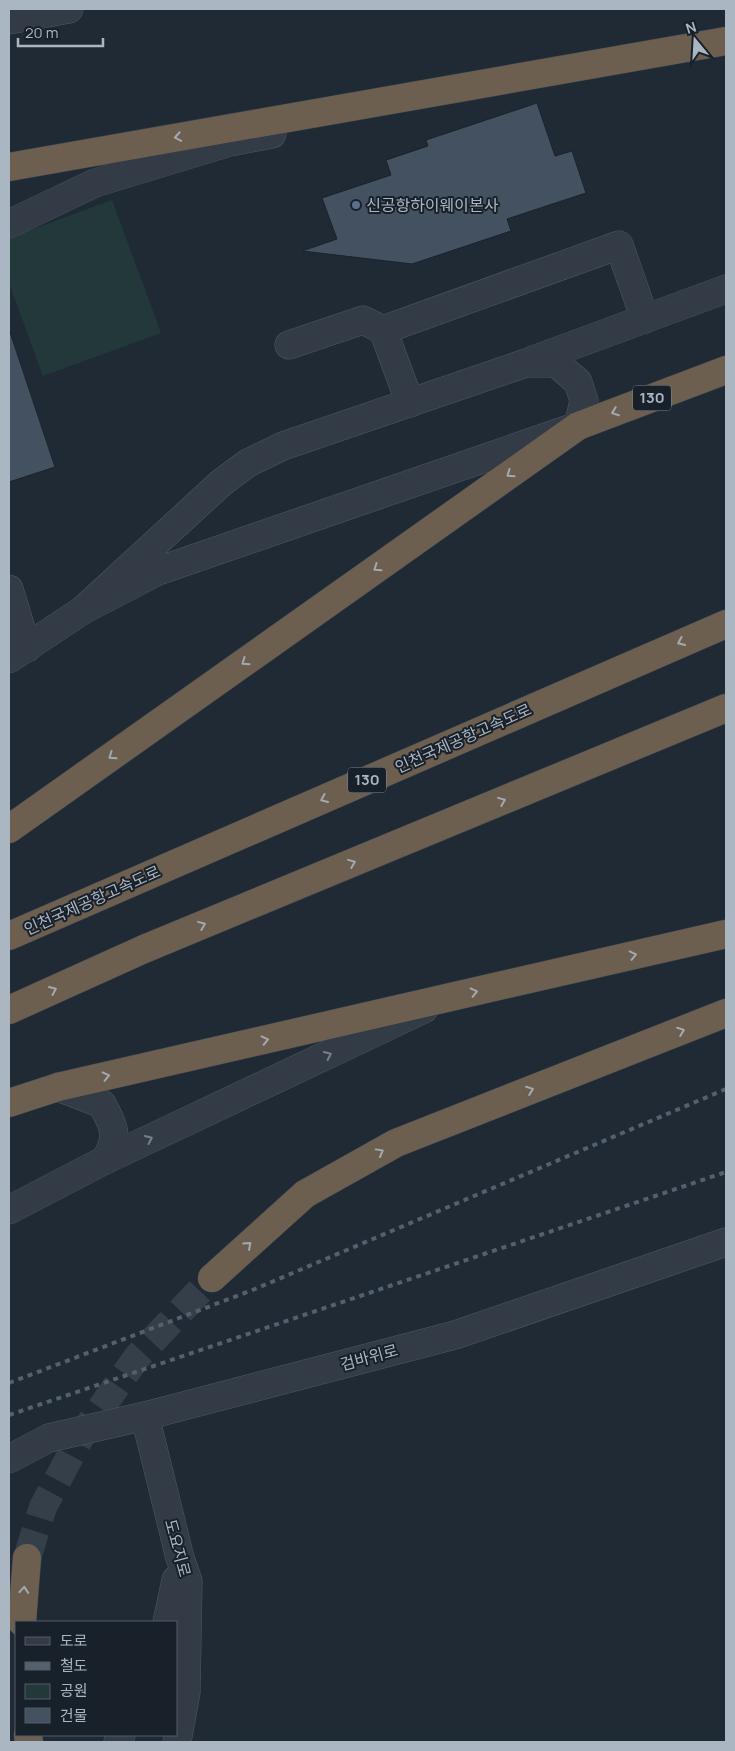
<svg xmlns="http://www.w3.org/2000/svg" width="735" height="1751" viewBox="0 0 735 1751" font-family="Manrope,'Noto Sans KR',sans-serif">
  <rect width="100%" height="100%" fill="#1f2a35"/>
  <polygon fill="#233939" points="112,200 161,333 43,376 9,283 9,238"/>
  <g fill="#445160" stroke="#1a222c">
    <polygon points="537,103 555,156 572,151 586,193 507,219 511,231 412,264 302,251 337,239 322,198 391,175 386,160 428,146 426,140"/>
    <polygon points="9,329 55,467 9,482"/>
  </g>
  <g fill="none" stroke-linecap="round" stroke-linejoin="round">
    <polyline stroke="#343f4a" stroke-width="28" stroke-dasharray="28 14" stroke-linecap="butt" points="27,1558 43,1507 81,1436 138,1356 212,1278"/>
    <g stroke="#4f5964" stroke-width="29">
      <g id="minor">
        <polyline points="9,20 69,9"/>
        <polyline points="9,224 95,183 230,142 272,134"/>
        <polyline points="289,345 363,320 383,330"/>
        <polyline points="533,360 726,289"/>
        <polyline points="410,403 383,330 619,245 645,319"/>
        <polyline points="9,589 27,648"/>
        <polyline points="9,659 83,610 221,483 248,463 283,446 526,363 556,363 578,382 584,401 578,426 158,571 83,610"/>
        <path d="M58,1087L102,1104C114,1127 120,1136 105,1160"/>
        <polyline points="9,1210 105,1160 424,1009"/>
        <polyline points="145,1416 180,1558 188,1581 186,1692 177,1742"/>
        <polyline points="9,1459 49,1438 145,1416 455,1335 726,1242"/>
        <polyline points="167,1622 176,1580"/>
        <polyline points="118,1742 121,1735"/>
      </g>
    </g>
    <g stroke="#3d4650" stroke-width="29">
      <g id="highway">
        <polyline points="9,167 726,41"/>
        <polyline points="9,829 578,426 726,370"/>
        <polyline points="9,936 726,624"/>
        <polyline points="9,1010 144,949 726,708"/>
        <polyline points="9,1103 58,1087 726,934"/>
        <polyline points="212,1278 305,1194 396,1143 726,1013"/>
        <polyline points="22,1622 27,1558"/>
        <polyline points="28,1735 29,1742"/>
      </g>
    </g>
    <use href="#minor" stroke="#323b46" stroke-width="28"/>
    <use href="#highway" stroke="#6c5f4f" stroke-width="28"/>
    <g stroke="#54606d" stroke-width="4" stroke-dasharray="5 5" stroke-linecap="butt">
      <polyline points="9,1383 255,1289 726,1089"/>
      <polyline points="9,1415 726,1172"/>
    </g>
  </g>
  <defs><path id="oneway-chevron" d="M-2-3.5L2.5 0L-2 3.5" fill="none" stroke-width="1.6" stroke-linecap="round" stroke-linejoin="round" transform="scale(1.25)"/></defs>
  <g stroke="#a2a9b2">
    <use href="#oneway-chevron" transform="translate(178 137) rotate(170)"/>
    <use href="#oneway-chevron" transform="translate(615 412) rotate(159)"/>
    <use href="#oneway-chevron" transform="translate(510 474) rotate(145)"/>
    <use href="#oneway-chevron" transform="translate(377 568) rotate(145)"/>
    <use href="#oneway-chevron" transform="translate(681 642) rotate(156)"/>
    <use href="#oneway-chevron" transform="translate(245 662) rotate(145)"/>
    <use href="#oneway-chevron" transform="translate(112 756) rotate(145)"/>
    <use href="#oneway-chevron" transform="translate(324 799) rotate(156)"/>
    <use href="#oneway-chevron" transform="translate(502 801) rotate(-22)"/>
    <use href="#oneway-chevron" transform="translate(352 863) rotate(-22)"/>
    <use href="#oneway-chevron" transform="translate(202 925) rotate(-22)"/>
    <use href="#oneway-chevron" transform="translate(633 955) rotate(-13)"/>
    <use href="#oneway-chevron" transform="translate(53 990) rotate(-24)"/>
    <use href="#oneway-chevron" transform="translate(474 992) rotate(-13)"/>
    <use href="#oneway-chevron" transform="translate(681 1031) rotate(-21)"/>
    <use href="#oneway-chevron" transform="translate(265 1040) rotate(-13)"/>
    <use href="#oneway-chevron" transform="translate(106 1076) rotate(-13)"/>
    <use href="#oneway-chevron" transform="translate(530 1090) rotate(-21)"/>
    <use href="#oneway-chevron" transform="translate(380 1152) rotate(-29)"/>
    <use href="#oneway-chevron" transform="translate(248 1245) rotate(-42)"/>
    <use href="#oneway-chevron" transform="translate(24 1590) rotate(-85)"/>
  </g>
  <g stroke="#757f8b">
    <use href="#oneway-chevron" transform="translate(328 1055) rotate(-25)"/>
    <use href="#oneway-chevron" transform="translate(149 1139) rotate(-25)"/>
  </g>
  <circle fill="#5c6f8a" stroke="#18202a" stroke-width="2" cx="356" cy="205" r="5"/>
  <g text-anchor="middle" stroke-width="4" stroke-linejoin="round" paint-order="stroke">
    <g fill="#18202a" stroke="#7f8995" stroke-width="1">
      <rect x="633" y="385.5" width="38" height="25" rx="4"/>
      <rect x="348" y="767.5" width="38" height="25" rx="4"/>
    </g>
    <g font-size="15" font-weight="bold" fill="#abb6c3">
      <text x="652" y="403">130</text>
      <text x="367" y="785">130</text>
    </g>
    <g font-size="16" fill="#abb6c3" stroke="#18202a" text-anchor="start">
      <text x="366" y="211">신공항하이웨이본사</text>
    </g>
    <g font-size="16" fill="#abb6c3" stroke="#18202a">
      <text transform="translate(463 738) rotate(-24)" y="6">인천국제공항고속도로</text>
      <text transform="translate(92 900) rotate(-24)" y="6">인천국제공항고속도로</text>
      <text transform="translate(369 1357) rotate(-15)" y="6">검바위로</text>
      <text transform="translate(178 1548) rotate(75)" y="6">도요지로</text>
    </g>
  </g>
  <rect width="735" height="1751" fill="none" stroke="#abb6c3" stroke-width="20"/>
  <rect x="15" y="1621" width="162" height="115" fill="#18202a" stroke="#535c67"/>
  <rect x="25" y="1637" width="25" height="8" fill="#323b46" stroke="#535c67"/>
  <text x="60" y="1646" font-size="15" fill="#abb6c3">도로</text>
  <rect x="25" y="1662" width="25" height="8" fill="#54606d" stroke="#535c67"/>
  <text x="60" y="1671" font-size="15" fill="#abb6c3">철도</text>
  <rect x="25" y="1684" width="25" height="15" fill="#233939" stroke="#535c67"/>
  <text x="60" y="1696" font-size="15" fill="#abb6c3">공원</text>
  <rect x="25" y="1708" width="25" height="15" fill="#445160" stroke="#535c67"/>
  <text x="60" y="1721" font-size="15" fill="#abb6c3">건물</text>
  <g transform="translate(695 40) rotate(342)" stroke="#18202a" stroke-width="4" paint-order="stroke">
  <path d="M0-4L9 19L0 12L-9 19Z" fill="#abb6c3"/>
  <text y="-8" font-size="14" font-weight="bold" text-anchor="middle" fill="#abb6c3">N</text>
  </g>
  <path d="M18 38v8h85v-8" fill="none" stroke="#abb6c3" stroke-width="2.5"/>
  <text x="25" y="38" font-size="15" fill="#abb6c3" stroke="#18202a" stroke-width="4" paint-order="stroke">20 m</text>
</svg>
